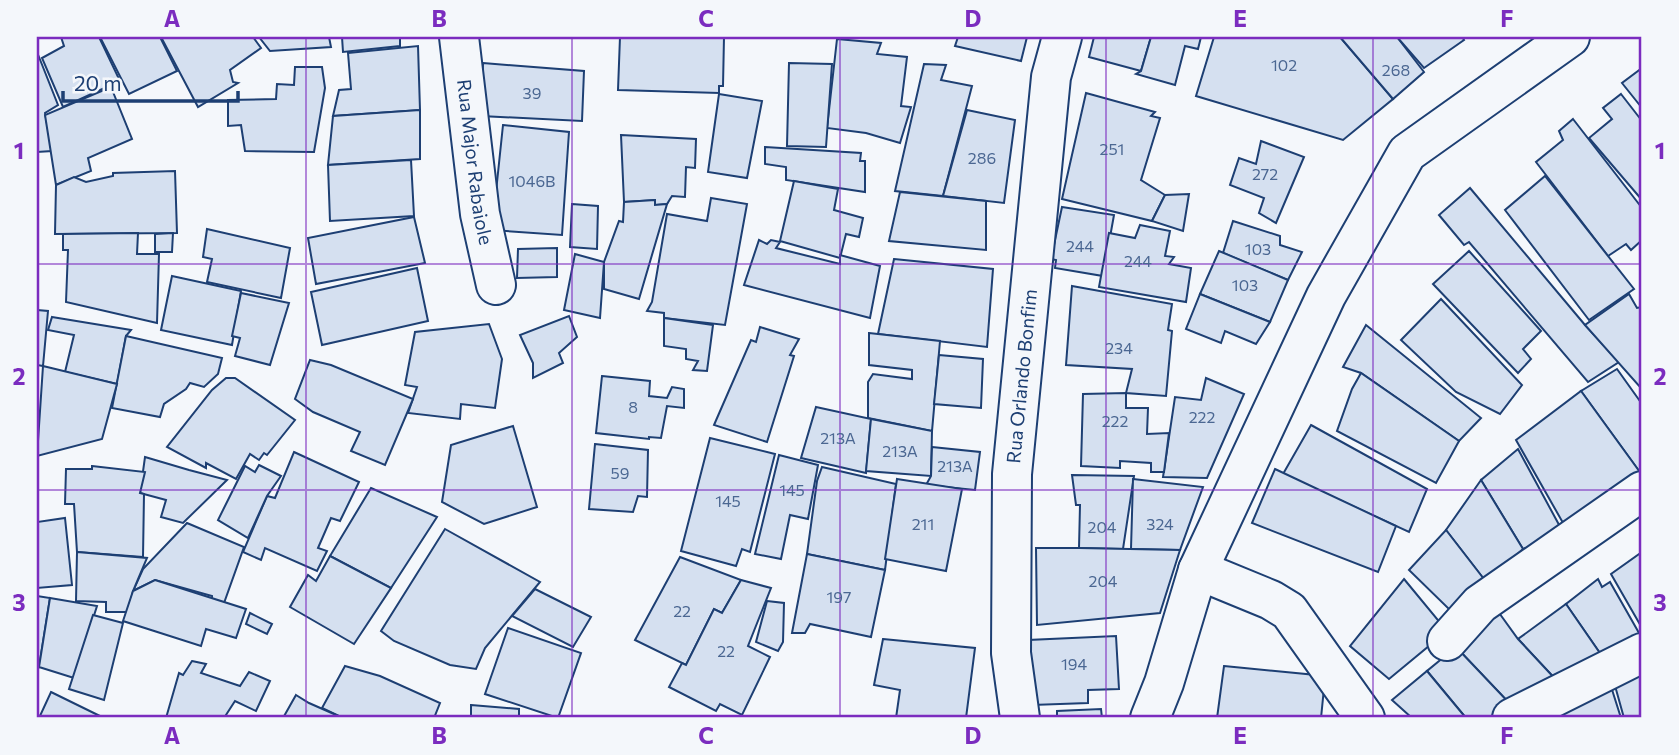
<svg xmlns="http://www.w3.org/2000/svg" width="1679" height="755" viewBox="0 0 1679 755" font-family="Commissioner,sans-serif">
  <rect width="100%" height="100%" fill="#f4f7fb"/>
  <g fill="#d5e0f0" stroke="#1d3f73" stroke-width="2">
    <polygon points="61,37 99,37 120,81 63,107 42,58 64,46"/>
    <polygon points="100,37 160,37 177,71 129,94"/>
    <polygon points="161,37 253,37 261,48 230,70 233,82 238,83 198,107"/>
    <polygon points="259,37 329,37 331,47 270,51"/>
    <polygon points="342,37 400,37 400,46 343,52"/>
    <polygon points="620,37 724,37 723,86 719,86 719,93 618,90"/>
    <polygon points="958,37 1027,37 1021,61 955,46"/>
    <polygon points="1094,37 1151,37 1141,71 1089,57"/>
    <polygon points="1151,37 1201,37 1198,49 1185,46 1175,85 1136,74 1141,71"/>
    <polygon points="1214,37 1340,37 1393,99 1343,140 1196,96"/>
    <polygon points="1340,37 1397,37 1424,72 1393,99"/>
    <polygon points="1397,37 1462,37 1464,40 1424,68"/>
    <polygon points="837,39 881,43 877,54 907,57 901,106 911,107 900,143 866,133 827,128"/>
    <polygon points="418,46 420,110 333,116 339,90 351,89 348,53"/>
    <polygon points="37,52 58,105 45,113 52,151 37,152"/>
    <polygon points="483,63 584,71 582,121 481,116"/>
    <polygon points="789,63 832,64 826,147 787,146"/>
    <polygon points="924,64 946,65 941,80 972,86 943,196 895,191"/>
    <polygon points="295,67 322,67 325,88 314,152 245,151 241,125 228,126 228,100 276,99 277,84 294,85"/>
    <polygon points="1642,68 1642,108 1622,83"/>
    <polygon points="111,87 132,139 88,158 91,171 56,185 45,115"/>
    <polygon points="1086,93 1155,112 1151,116 1160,118 1141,180 1165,195 1152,221 1062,199"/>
    <polygon points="719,94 762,101 747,178 708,172"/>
    <polygon points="1621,94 1642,121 1642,200 1589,138 1612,119 1603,108"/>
    <polygon points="420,110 420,159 328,165 333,116"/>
    <polygon points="967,110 1015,120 1004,203 943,196"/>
    <polygon points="1573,119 1642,208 1642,240 1631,250 1626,244 1608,256 1536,162 1563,140 1559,131"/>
    <polygon points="503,125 569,132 562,235 492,230"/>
    <polygon points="621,135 696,139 695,168 686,167 685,197 672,196 667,204 655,205 655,200 624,202"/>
    <polygon points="1261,141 1304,157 1276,223 1259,213 1264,198 1230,185 1239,158 1256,164"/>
    <polygon points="765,147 861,153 860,161 865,161 865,192 786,180 786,167 765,164"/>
    <polygon points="411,160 414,216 330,221 328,165"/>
    <polygon points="175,171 177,233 55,234 56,185 74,177 86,182 113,176 113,173"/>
    <polygon points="1545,176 1634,289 1589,320 1505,210"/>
    <polygon points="794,181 838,189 834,210 863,218 859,237 846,234 840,258 780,241"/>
    <polygon points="1470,188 1585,325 1619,362 1588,382 1469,242 1464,245 1439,215"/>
    <polygon points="900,192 986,201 986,250 889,241"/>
    <polygon points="1189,194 1183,231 1152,221 1165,195"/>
    <polygon points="711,198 747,204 725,325 664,318 664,313 647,311 652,302 667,214 707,221"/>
    <polygon points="655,200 655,205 667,204 639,299 604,289 604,262 619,221 623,222 624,202"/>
    <polygon points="572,204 598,206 597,249 570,247"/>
    <polygon points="1062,207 1114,215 1103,276 1055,268 1056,260 1051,259"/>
    <polygon points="414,217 425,263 316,284 308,238"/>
    <polygon points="1233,221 1280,236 1280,245 1302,252 1288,280 1223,253"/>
    <polygon points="1140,225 1170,231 1165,256 1174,257 1169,264 1191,268 1186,302 1099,287 1109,233 1135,238"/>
    <polygon points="207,229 290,248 281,298 207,282 212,259 203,257"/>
    <polygon points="138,233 137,254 159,254 157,323 66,302 68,250 63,250 63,234"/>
    <polygon points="173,233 172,252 155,252 155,234"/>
    <polygon points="759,240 767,244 771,240 780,242 776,248 840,264 840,255 880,266 870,318 744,285"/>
    <polygon points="557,248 557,277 517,278 518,249"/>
    <polygon points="1219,251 1288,280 1270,322 1200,294"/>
    <polygon points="1469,251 1541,331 1523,349 1531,359 1518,373 1433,284"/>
    <polygon points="575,254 604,262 600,318 564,310"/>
    <polygon points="894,259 993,269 987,347 878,334"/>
    <polygon points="417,268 428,321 322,345 311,292"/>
    <polygon points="172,276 241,291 232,345 161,330"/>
    <polygon points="1072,286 1172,304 1168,330 1172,331 1166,396 1126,393 1132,369 1066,365"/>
    <polygon points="241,293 289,303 270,365 235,356 240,338 232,336"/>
    <polygon points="1200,294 1270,322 1256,344 1225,331 1221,343 1186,329"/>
    <polygon points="1629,294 1637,308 1642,307 1640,387 1585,325"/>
    <polygon points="1441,299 1522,385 1500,414 1456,392 1401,340"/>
    <polygon points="37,310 48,311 43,366 37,365"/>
    <polygon points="569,316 577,337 559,353 563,363 533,378 533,363 520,335"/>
    <polygon points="52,317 131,330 126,336 117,384 65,372 74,335 48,330"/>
    <polygon points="664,318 713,325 707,371 693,370 698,361 686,359 686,349 664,346"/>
    <polygon points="489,324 502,359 495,408 461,404 460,419 408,413 417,387 405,385 415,332"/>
    <polygon points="1366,325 1481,418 1459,441 1361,373 1343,367"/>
    <polygon points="760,327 799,339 790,355 794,356 767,442 714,425 751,340 756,342"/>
    <polygon points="869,333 940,341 932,431 868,418 868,382 873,374 912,379 912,370 869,365"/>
    <polygon points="126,336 222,358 218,374 204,387 190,383 186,389 164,404 160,417 112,408"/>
    <polygon points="939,355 983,359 981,408 934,404"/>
    <polygon points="310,360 331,365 413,399 385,465 351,451 360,432 313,412 295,399"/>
    <polygon points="43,366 117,384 102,439 37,456"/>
    <polygon points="1617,369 1642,404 1642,475 1581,391"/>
    <polygon points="1361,373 1459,441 1436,483 1337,431 1352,389"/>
    <polygon points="602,376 650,381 649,396 667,398 672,387 684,389 684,408 667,406 661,438 649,437 649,439 596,433"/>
    <polygon points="226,378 235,378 295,420 267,455 264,453 259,460 250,454 236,479 206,463 206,468 167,447 212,390"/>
    <polygon points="1206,378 1244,394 1207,478 1163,477 1175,397 1201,400"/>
    <polygon points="1581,391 1642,475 1571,537 1516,440"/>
    <polygon points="1126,393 1126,408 1148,408 1147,434 1169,433 1164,472 1151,472 1151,463 1120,461 1120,468 1081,466 1083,394"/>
    <polygon points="816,407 871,419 866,473 801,458"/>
    <polygon points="871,419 932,431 931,476 866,471"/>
    <polygon points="1311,425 1427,489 1409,532 1283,474"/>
    <polygon points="513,426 537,507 484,524 442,502 451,445"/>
    <polygon points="710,438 775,454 750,552 742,549 736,566 681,551"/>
    <polygon points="595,444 648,450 647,497 638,496 633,512 589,509"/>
    <polygon points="932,447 980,452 975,490 926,485 931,476"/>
    <polygon points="1518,449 1564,534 1523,549 1481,480"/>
    <polygon points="294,452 359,482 340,521 331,518 318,548 327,551 317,571 265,548 261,560 243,552 267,496 275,498"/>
    <polygon points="779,455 818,465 808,519 790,515 781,559 755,554"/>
    <polygon points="145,457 189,470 227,480 183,523 161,517 166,500 140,493"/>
    <polygon points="259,465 281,476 267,496 248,538 218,520 245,466 255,472"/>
    <polygon points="92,466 145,472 140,493 144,494 143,557 77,552 74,504 65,504 66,469 92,469"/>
    <polygon points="822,467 896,484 885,570 807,554 817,481"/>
    <polygon points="1275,469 1396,526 1378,572 1252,523"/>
    <polygon points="1072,475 1134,476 1123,549 1079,548 1080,505 1076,505"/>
    <polygon points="897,479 962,489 946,571 885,559"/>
    <polygon points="1133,479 1203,487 1180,550 1131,549"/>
    <polygon points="1481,480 1523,549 1487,583 1446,530"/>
    <polygon points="371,488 437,517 391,588 330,556"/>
    <polygon points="65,518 72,585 37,588 37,522"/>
    <polygon points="187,523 244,547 224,603 212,600 212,596 155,580 133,591 143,569"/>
    <polygon points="445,529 540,582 485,648 476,669 450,665 394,641 381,631"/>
    <polygon points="1446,530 1487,583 1453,613 1409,570"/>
    <polygon points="1036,548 1079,548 1180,550 1160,613 1037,625"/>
    <polygon points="77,552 147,558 133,591 128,612 106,612 106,602 76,601"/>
    <polygon points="1642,552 1642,628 1611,574"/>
    <polygon points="807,554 885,570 871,637 810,624 805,633 792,633"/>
    <polygon points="330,556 391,588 354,644 290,607 308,575 316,581"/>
    <polygon points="680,557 741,580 722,613 714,609 686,665 635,640"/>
    <polygon points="1404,579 1447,631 1389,679 1350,646"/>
    <polygon points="1598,579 1602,587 1610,582 1639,633 1604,659 1566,604"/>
    <polygon points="155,580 246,609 236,638 206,629 201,646 123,621 133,591"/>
    <polygon points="741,580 771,588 748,646 770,657 742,715 720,704 716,711 669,687 682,663 686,665 714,609 722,613"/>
    <polygon points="535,589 591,617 573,647 512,616"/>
    <polygon points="37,596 50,598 39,667 37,666"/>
    <polygon points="50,598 97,606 74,678 39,667"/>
    <polygon points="767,601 784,603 783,642 778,651 756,642"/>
    <polygon points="1566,604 1604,659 1559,683 1518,639"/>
    <polygon points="1497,610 1518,639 1559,683 1513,707 1456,647"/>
    <polygon points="250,613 272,624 267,634 246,624"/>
    <polygon points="93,615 123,623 104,700 69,689"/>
    <polygon points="508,628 581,653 558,718 485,694"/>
    <polygon points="1116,636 1119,689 1088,690 1088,703 1032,705 1028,640"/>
    <polygon points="883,639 975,648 966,718 896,718 900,690 874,685"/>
    <polygon points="1456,647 1513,707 1505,718 1466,718 1427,671"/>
    <polygon points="192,661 206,664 201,673 240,686 249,672 270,681 256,711 235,701 224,718 166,718 179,673 183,675"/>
    <polygon points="345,666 380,676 440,703 434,718 343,718 322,708"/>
    <polygon points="1224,666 1316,675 1324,688 1321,718 1217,718"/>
    <polygon points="1642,666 1642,718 1624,718 1612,675"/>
    <polygon points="1427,671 1466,718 1412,718 1392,700"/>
    <polygon points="1608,677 1621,718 1525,718"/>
    <polygon points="51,692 104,718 39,718"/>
    <polygon points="296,695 309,703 343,718 283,718"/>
    <polygon points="471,705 519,709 519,718 471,718"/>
    <polygon points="1101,709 1102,718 1057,718 1057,711"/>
  </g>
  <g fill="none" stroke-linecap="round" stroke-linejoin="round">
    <g stroke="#1d3f73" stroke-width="42">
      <g id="minor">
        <path id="s1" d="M459,37L480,214L496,285"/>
        <polyline points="1198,570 1271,600 1289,611 1365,718"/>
        <polyline points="1447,641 1480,604 1642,491"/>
        <path id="s2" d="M1020,718L1011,653L1012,474L1051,77L1062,37"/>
        <polyline points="1150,718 1164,683 1198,570 1326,296 1407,153 1570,37"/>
        <polyline points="1512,718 1642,653"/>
      </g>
    </g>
    <use href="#minor" stroke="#f4f7fb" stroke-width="38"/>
  </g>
  <path fill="none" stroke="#7b2cbf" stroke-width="2" stroke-opacity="0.55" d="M306,37V718M572,37V718M840,37V718M1106,37V718M1373,37V718M37,264H1642M37,490H1642"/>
  <g text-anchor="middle" stroke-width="5" stroke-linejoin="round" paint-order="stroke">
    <g font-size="16" fill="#4b6792">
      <text x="1284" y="71">102</text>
      <text x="1396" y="76">268</text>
      <text x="532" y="99">39</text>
      <text x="1112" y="155">251</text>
      <text x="982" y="164">286</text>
      <text x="1265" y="180">272</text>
      <text x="532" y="187">1046B</text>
      <text x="1080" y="252">244</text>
      <text x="1258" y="255">103</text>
      <text x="1138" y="267">244</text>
      <text x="1245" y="291">103</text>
      <text x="1119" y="354">234</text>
      <text x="633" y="413">8</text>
      <text x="1202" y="423">222</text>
      <text x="1115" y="427">222</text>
      <text x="838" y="444">213A</text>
      <text x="900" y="457">213A</text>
      <text x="955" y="472">213A</text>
      <text x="620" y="479">59</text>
      <text x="792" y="496">145</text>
      <text x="728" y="507">145</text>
      <text x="923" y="530">211</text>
      <text x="1160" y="530">324</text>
      <text x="1102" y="533">204</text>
      <text x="1103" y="587">204</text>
      <text x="839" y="603">197</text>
      <text x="682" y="617">22</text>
      <text x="726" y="657">22</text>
      <text x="1074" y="670">194</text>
    </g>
    <g font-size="19" fill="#1d3f73" stroke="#f4f7fb">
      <text dy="7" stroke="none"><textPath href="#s1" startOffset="126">Rua Major Rabaiole</textPath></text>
      <text dy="7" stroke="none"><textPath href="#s2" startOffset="343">Rua Orlando Bonfim</textPath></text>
    </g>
  </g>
  <rect width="1679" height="755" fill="none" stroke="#f4f7fb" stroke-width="77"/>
  <path d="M63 91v10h175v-10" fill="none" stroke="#1d3f73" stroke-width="3.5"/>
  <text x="74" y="91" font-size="21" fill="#1d3f73" stroke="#f4f7fb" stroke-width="5" paint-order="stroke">20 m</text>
  <rect x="38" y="38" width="1602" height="678" fill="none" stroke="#7b2cbf" stroke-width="2.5"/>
  <g font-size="23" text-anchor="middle" font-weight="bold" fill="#7b2cbf">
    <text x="172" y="27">A</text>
    <text x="439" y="27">B</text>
    <text x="706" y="27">C</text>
    <text x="973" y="27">D</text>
    <text x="1240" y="27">E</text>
    <text x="1507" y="27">F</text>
    <text x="19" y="159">1</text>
    <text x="1660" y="159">1</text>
    <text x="19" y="385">2</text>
    <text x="1660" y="385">2</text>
    <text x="19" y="611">3</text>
    <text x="1660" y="611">3</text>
    <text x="172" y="744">A</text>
    <text x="439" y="744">B</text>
    <text x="706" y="744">C</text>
    <text x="973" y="744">D</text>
    <text x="1240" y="744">E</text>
    <text x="1507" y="744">F</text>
  </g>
</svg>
